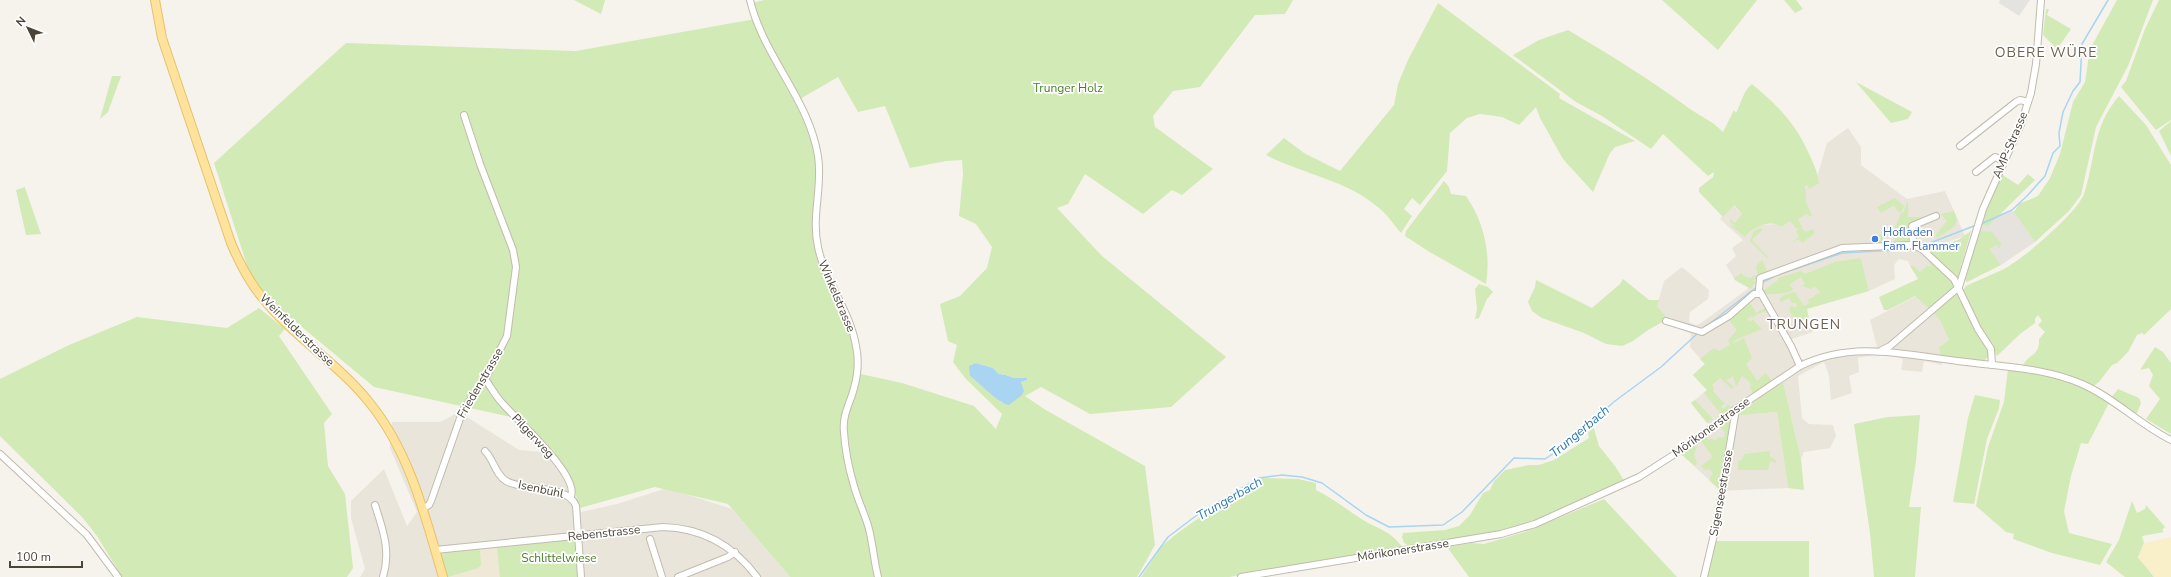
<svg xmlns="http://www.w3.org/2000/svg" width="2171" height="577" viewBox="0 0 2171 577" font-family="'Nunito Sans',sans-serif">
  <rect width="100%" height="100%" fill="#f6f3ec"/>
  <g fill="#eae5da">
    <polygon points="1848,128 1861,147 1861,165 1907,199 1945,191 1965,236 1944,243 1944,266 1921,282 1910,266 1908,261 1899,259 1894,265 1895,279 1869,291 1861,258 1804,275 1829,302 1806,309 1813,332 1789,340 1799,358 1806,360 1835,352 1877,347 1870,320 1916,296 1939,317 1949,340 1939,347 1942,365 1924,361 1922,372 1901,370 1903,359 1884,353 1858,358 1859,372 1849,376 1852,393 1831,400 1829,376 1824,362 1798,376 1802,418 1809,424 1833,425 1836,436 1830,448 1804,452 1801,459 1783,382 1735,416 1777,412 1788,488 1721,491 1681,454 1710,426 1691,403 1707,390 1693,375 1705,364 1690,347 1691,334 1672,324 1657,306 1664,281 1682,267 1709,290 1708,299 1690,312 1689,322 1696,325 1701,323 1749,288 1735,280 1726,265 1736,256 1732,248 1743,240 1720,219 1733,205 1741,213 1748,217 1746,236 1759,225 1778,224 1782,227 1801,213 1804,187 1818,183 1818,174 1827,143"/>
    <polygon points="459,412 519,450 543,452 569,470 581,512 617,504 667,488 732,509 790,577 360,577 365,569 351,518 351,501 384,469 407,526 417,512 390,448 392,422 440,422"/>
  </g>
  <polygon fill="#e6e2dd" points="2014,211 2035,242 2001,265 1990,249 1996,245 2002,246 1977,233 1979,224 1998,215"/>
  <polygon fill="#efe8d6" points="497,547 500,577 448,577 441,557 442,553 446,550"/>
  <g fill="#d2eab5" fill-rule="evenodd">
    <polygon points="574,0 605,0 601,14"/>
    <path d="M764,0H1293L1285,14L1255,15L1200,87L1173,91L1153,116L1155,127L1213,169L1182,195L1172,190L1143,214L1085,174L1068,204L1057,208L1102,256L1226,357L1171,407L1090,414L1041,387L1025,396L1044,409L1145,466L1155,545L1137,577H790L728,504L655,487L580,508L574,488L518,417L516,418L374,387L254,287L214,163L346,43L576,51L755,19L811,132L817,166L814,235L853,339L856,373L902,383L974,406L996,429L1002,414L965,378L953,362L957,345L948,341L940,304L960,296L987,268L992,247L976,224L959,216L963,174L962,160L946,161L910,168L885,106L858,112L838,77L800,99L765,34L752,3ZM976,363L993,368L999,374L1007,375L1014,378H1027V380L1021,382L1023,389L1002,403L991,392L970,376Z"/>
    <polygon points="1662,0 1757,0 1718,50"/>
    <polygon points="1784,0 1796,0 1803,9 1795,13"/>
    <polygon points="2117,0 2153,0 2128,66 2096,127 2081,195 2069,211 2035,242 2014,212 2019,204 2038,196 2050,178 2060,154 2073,102 2085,82 2090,49"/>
    <polygon points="2159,0 2171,0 2171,120 2156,130 2121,87 2126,81 2145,29"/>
    <path d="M1438,3L1560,94L1559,98L1635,141L1615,147L1610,153L1593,192L1563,159L1540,118L1536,107L1519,125L1502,117L1480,114L1467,118L1450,133L1447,171L1420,205L1412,198L1404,209L1412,216L1401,233C1394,225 1388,215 1379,208C1347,180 1302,174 1266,155L1284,138L1304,153L1340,171L1394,105L1398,84L1408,60Z"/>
    <polygon points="2046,9 2049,9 2047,15 2071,29 2057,49 2043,35"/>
    <path d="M1568,30C1610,55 1651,80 1690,109C1703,118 1711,120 1723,132L1734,110L1736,113C1742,102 1743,91 1752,84C1778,106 1796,123 1810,156C1814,165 1818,173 1819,183L1809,189L1807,185L1804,188L1806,191V202L1812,215L1810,217L1807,214L1798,219L1802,227L1797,229L1790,221L1782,227C1769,218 1753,228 1745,237L1729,224L1737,227L1730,222V219L1735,223L1742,214L1734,205L1723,217L1699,192V188L1713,177L1714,172L1708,176L1663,134L1651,149L1602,116L1576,102L1513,55L1539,40Z"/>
    <polygon points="112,76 121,76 108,112 100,119"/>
    <polygon points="1856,82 1912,112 1908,119 1891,123"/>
    <path d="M2119,96L2146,125L2171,165V309L2144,335L2142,333L2137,335L2128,352L2117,363L2112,365L2099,382L2092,387L2081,380L2023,366C2027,354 2040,357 2039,339L2045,332L2038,325L2042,321L2038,315L2035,319V323L2020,334L1997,356L1978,325L1962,292L1966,286C1978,280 1992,275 2004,269C2023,259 2077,213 2084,194C2096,158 2092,127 2119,96Z"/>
    <polygon points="2171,121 2171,156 2159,131"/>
    <polygon points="2001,174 2018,185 2028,174 2035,180 1988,226 1979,224"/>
    <path d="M1444,181L1449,187L1451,194L1466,196C1484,222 1491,253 1486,284L1428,251L1405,236L1406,231Z"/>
    <polygon points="25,187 25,188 41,234 26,235 16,190"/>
    <path d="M1895,198L1904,206L1901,213H1903L1908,201V217H1927L1913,223L1911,240L1908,241V243H1895L1894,235L1883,236V243L1880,244L1879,235C1892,233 1898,225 1901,212H1898L1894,205L1881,213L1877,207Z"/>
    <polygon points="1954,211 1957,219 1955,226 1937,238 1935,236 1947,221 1941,214"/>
    <polygon points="1801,227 1805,232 1813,229 1815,233 1802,243 1798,239 1791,244 1799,236 1796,231"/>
    <polygon points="1760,228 1762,230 1752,240 1768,257 1767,258 1750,241 1754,231"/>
    <polygon points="1971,231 1958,277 1956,277 1926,250 1958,240"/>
    <polygon points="1981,231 1992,232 2002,245 1999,248 1996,245 1990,249 2001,265 1967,282 1964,278 1977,233"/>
    <path d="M1861,258L1869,291L1807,309L1809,319L1796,320L1789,311L1791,305L1795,308L1797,306L1796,303H1792L1789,298L1781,302L1779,299L1784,295L1795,292L1804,306L1809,303L1808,300L1820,292L1814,286L1811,289L1802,286L1805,284L1801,277L1790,284L1793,290C1785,294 1773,294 1765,294L1763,291L1778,280V278L1801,271L1805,274L1835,262Z"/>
    <polygon points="1762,260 1767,271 1760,276 1758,275 1756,266"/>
    <polygon points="1931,261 1943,270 1955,285 1954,290 1931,310 1915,296 1888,310 1884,310 1879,297 1918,279 1911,267 1912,265 1920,272 1927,266 1932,266 1929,263"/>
    <polygon points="1742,273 1743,276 1750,278 1755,275 1757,279 1752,281 1756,281 1751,289 1735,280 1734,278"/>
    <polygon points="1623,279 1649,300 1659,300 1657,306 1668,319 1648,330 1633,341 1622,346 1606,344 1584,333 1542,318 1532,311 1528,302 1535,287 1536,280 1592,308 1620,284"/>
    <polygon points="1479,284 1488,287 1493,292 1487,299 1479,318 1475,319 1477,309 1475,289"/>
    <polygon points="1957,294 1991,354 1984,361 1940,357 1939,347 1949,340 1940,320 1933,312 1948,298"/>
    <polygon points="1748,301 1756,312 1754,314 1766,307 1767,311 1757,314 1753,318 1751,316 1747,319 1750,322 1755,318 1753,320 1762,329 1735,340 1732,344 1744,338 1752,358 1746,364 1757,381 1766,373 1772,382 1753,393 1750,388 1751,383 1742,376 1736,387 1733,376 1726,380 1734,387 1732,389 1720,378 1712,385 1714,388 1713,391 1725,404 1721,406 1724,409 1728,404 1732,409 1719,419 1718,417 1721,414 1704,393 1707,390 1693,375 1705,364 1700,359 1714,348 1719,351 1730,345 1728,340 1737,330 1729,320"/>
    <polygon points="259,308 285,329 279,336 332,414 324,423 328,466 345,494 353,568 347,577 122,577 97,536 83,518 0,436 0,379 69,345 137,317 227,328"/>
    <polygon points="2155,347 2163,352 2171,363 2171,434 2146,419 2160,399 2149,386 2153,375 2149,368 2140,370"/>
    <path d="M2008,369C2044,371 2080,383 2109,403L2088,444L2081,443L2071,476L2064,511L2069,533L2112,544L2100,565L2052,553L2013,539L2014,534L2006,532L1976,506L1988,447L2004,402Z"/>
    <polygon points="1783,382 1801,459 1804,490 1788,488 1777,412 1734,416"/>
    <polygon points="2118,389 2139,398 2141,403 2137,413 2134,415 2111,398"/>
    <polygon points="1975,395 2000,400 1999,408 1987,439 1974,504 1953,502 1968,418"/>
    <polygon points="1695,400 1713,419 1707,423 1691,403"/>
    <polygon points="1732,415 1721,491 1709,480 1713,473 1709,469 1705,470 1701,466 1713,457 1700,440 1706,435 1709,440 1712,438 1714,441 1717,438 1724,437 1725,432 1718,425"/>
    <polygon points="1920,415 1916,461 1909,507 1921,507 1915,577 1874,577 1870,533 1854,424 1888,417"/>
    <polygon points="1593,425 1599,446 1615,466 1625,482 1519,528 1412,547 1404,543 1402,537 1403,533 1445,530 1459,526 1470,515 1483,493 1490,490 1494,481 1505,470 1529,465 1539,465 1554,460 1589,438 1588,433"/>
    <polygon points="1694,444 1697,446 1694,455 1697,464 1695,466 1681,454"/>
    <polygon points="1770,451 1770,457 1776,460 1776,463 1770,461 1768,470 1738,470 1738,461 1742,460 1744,454"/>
    <path d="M1262,478L1298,479L1316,483V490C1334,499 1346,509 1363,520C1380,530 1391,531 1403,548L1229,577H1141L1162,546L1175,535L1228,497Z"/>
    <polygon points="1604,499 1677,577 1469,577 1447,547 1472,543 1484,544 1525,532"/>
    <polygon points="2132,501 2137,513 2145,509 2146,505 2165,527 2162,530 2164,532 2142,536 2144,543 2138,557 2154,577 2125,577 2106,562 2119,540"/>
    <polygon points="573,539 575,540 578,577 500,577 497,547"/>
    <polygon points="1716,541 1809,541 1809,577 1705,577"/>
    <polygon points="480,549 481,565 478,568 448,577 441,555 446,551"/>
  </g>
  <polygon fill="#f9efc9" points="2171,537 2171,577 2155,577 2138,558 2144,543"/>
  <polygon fill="#e5e3e0" points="2000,0 2030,0 2019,16 1999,3"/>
  <path fill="#a9d4f2" d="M976,363L993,368L999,374L1006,375L1014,378H1027V380L1021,382L1024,391L1022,395L1009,405C999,404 980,383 970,376L969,366Z"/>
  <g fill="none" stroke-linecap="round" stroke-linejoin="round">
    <g stroke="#a9d4f2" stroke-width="1.5">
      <polyline points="1981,224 2012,210 2027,196 2045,176 2053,153 2060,146 2059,133 2063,112 2073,91 2080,82 2082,44 2108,0"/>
      <polyline points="1922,246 1974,226"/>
      <polyline points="1763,282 1777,275 1842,253 1917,249"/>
      <polyline points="1704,328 1758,286"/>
      <polyline points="1139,577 1168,537 1201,512 1259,478 1282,475 1302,477 1322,483 1366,515 1389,527 1443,525 1462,512 1514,458 1545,459 1557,451 1615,401 1661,367 1698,333"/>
    </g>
    <g stroke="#c2bbae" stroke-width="8">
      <g id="minor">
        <path d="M750,0C763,56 809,99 818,156C823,186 811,216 818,247C825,282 850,310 856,346C859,360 858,374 854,388C850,404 842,415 844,432C845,450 849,469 854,486C858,501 865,514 869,529C873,545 874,561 878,577"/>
        <polyline points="1960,146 2016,102 2020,100 2028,102"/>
        <polyline points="1976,172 1995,157 2004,161"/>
        <polyline points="1913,245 1912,226 1936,216"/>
        <polyline points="1666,321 1702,332 1729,316 1754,294 1761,294"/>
        <polyline points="1882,350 1890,346 1959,287 1983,209 2021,124 2031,93 2036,64 2041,0"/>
        <polyline points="1800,366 1791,346 1759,290 1760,278 1842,248 1913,245 1922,249 1954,279 1978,329 1991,349 1992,365"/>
        <path d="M485,379C491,387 496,397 503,404C517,420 579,475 571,496"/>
        <path d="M485,451C494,460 495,474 506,481C526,492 568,484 576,506L581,577"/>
        <polyline points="0,454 87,535 118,577"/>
        <path d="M375,505C383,530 391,551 383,577"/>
        <polyline points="422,509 429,505 431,501 463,410 485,379 507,336 516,267 513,250 480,164 464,115"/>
        <polyline points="650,539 662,577"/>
        <path d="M435,550L663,527C703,528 733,545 757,577"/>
        <polyline points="678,577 728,557 735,552"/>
        <path d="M1241,577L1501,534L1535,524L1639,477L1689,445L1736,409L1800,366C1855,339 1909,356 1966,362C2005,367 2045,368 2082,384C2113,397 2140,425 2171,440"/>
        <polyline points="1704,577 1717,522 1736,409"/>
      </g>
    </g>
    <g stroke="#e6c16a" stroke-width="10">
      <path id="major" d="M155,0L162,38L231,243C239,262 248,280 261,296C292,336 338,363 369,402C410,452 425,516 443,577"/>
    </g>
    <use href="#minor" stroke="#fff" stroke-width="6"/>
    <use href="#major" stroke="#ffe39c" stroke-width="8"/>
  </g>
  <circle fill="#3f7fe0" stroke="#fff" stroke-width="1.5" cx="1875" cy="239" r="4"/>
  <g text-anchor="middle" stroke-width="3.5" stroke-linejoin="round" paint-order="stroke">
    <g font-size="12" fill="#4a7f2a" stroke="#fff">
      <text x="1068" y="92">Trunger Holz</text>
      <text x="559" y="562">Schlittelwiese</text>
    </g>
    <g font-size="12" fill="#4b4439" stroke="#fff">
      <text transform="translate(2010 145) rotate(-67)" y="4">AMP-Strasse</text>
      <text transform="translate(837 296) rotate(67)" y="4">Winkelstrasse</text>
      <text transform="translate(297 330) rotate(44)" y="4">Weinfelderstrasse</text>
      <text transform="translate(480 383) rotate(-60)" y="4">Friedenstrasse</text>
      <text transform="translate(1711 427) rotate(-36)" y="4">Mörikonerstrasse</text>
      <text transform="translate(533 436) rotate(47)" y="4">Pilgerweg</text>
      <text transform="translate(541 489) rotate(12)" y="4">Isenbühl</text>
      <text transform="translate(1721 493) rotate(-80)" y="4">Sigenseestrasse</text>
      <text transform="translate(604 533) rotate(-6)" y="4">Rebenstrasse</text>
      <text transform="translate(1403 550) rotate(-9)" y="4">Mörikonerstrasse</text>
    </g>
    <g font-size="12" fill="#366cbe" stroke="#fff" text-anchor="start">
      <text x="1883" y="236">Hofladen<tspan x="1883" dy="14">Fam. Flammer</tspan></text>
    </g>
    <g font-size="13" font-style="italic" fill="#2e7ab2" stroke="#fff">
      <text transform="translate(1579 431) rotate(-40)" y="5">Trungerbach</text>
      <text transform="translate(1229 498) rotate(-30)" y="5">Trungerbach</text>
    </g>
    <g font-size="14" letter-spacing="1" fill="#6e6250" stroke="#fff">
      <text x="2046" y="57">OBERE WÜRE</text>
      <text x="1804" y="329">TRUNGEN</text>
    </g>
  </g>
  <g transform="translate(28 28) rotate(313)" stroke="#ffffff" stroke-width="3" paint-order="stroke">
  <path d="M0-3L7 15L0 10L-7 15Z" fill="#4b4439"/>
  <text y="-6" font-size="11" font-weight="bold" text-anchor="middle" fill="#4b4439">N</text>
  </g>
  <path d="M10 561v6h72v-6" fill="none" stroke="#4b4439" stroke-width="2"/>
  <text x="16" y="561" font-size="12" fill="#4b4439" stroke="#ffffff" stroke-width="3" paint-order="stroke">100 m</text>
</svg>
